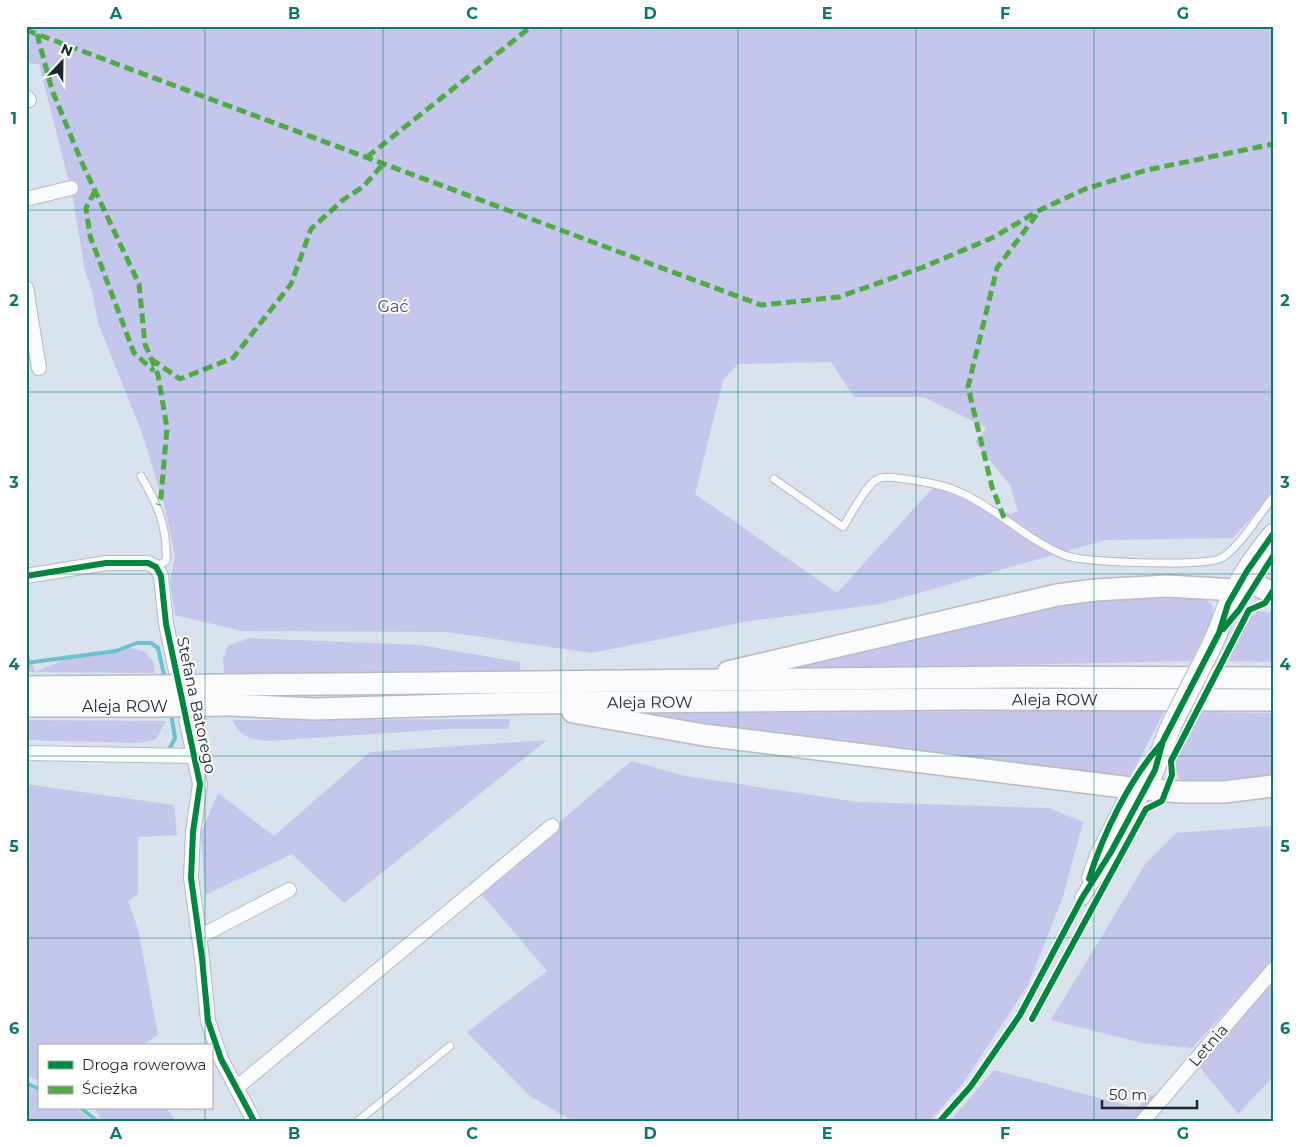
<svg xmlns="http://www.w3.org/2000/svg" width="1299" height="1147" viewBox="0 0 1299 1147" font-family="Montserrat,sans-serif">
  <rect width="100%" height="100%" fill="#d8e3ee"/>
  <g fill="#c4c6ec" fill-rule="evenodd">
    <path d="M26,26H1273V494L1233,538L1106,540L880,604L744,622L592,653L446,632L242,631L175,615L170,581L175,557L165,508L142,433L98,323L92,291L85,271L73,198L39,64L26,63ZM831,362L854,397H924L987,428L975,442L1010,485L1018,511L1010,514L940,480L837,593L695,494L723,380L738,364Z"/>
    <polygon points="1187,595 1204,597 1213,606 1212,621 1191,661 767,670 1033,608 1105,596"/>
    <polygon points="1273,607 1273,662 1227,661 1251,617 1259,611 1269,613"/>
    <polygon points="249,638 420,645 520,662 520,671 224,674 223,659 228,646"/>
    <polygon points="26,647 35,672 71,657 132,648 145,652 153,662 155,673 26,672"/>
    <polygon points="1165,710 1129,779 605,714"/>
    <path d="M1201,712L1273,713V778L1187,783C1181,780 1175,776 1174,769C1173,756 1194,724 1201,712Z"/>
    <path d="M510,719L508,729H448L267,741C250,739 239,737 233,720Z"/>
    <polygon points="26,720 160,721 166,721 156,739 140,743 26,740"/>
    <polygon points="547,740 344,903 292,854 205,895 201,833 218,793 274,836 370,752"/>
    <polygon points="631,761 686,776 857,802 1049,808 1083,822 1063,897 1028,985 964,1082 930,1121 573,1121 530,1096 467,1032 547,971 479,891"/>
    <polygon points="26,784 174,805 177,835 138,837 138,894 128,901 138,929 158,1035 141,1046 39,1046 39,1081 26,1075"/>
    <polygon points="1273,826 1273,960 1192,1048 1142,1043 1051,1020 1146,863 1176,833"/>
    <polygon points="1273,978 1273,1077 1238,1114 1199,1066"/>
    <polygon points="994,1070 1137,1108 1152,1095 1156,1098 1136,1121 950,1121"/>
    <polygon points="26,1086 39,1092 39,1108 75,1108 93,1121 26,1121"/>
    <polygon points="95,1108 166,1108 176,1121 101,1121"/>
  </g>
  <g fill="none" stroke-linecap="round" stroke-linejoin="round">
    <g stroke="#69c2cd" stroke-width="4">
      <polyline points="26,663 116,651 137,643 151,643 158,648 165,679"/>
      <polyline points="170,748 175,738 171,713"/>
      <polyline points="26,1083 39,1089"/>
      <polyline points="81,1108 97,1121"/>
    </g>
    <g stroke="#b3bbc4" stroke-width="9">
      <g id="lane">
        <path d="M141,476C157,503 168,528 166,561L156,567"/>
        <path d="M774,479L843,527C851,515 864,488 876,480C883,475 897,478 905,479C926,482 945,485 964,494C999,511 1028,540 1064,555C1083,563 1199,566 1219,559C1236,553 1261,512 1273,497"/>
        <polyline points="358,1121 450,1046"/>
      </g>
    </g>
    <g stroke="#b3bbc4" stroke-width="16">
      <g id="street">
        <polyline points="26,97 29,100"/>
        <polyline points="26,199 71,188"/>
        <polyline points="26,288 39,368"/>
        <polyline points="26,576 106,563 148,563 156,567 161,576 166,624 200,784 193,832 191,878 202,958 208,1021 221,1059 254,1121"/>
        <polyline points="26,753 194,756"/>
        <polyline points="1089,878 1097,855 1131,788"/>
        <polyline points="1082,898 1111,852 1146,788"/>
        <polyline points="199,937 289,890"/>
        <polyline points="236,1088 552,826"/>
        <polyline points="1143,1121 1273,970"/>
      </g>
    </g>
    <g stroke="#b3bbc4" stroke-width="22">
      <g id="secondary">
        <path d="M1207,655C1216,639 1221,623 1228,605C1238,580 1256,555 1273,534"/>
        <path d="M1146,788C1158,765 1163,741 1175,718"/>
      </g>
    </g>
    <g stroke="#b3bbc4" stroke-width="24">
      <g id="primary">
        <polyline points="728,672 1057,595 1095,590 1167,586 1236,590 1254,584 1273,593"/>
        <polyline points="227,685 1020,677 1273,678"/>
        <polyline points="26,687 154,686"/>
        <path id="s1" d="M230,705L315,709L523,703L968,699L1273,700"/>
        <polyline points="26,706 159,706"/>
        <polyline points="573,712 704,735 1131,788 1181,792 1224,792 1273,786"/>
      </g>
    </g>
    <use href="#lane" stroke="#f9fbfc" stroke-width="7"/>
    <use href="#street" stroke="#f9fbfc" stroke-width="14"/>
    <use href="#secondary" stroke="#f9fbfc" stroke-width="20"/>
    <use href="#primary" stroke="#f9fbfc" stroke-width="21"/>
    <g stroke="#b3bbc4" stroke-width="22" stroke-linecap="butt">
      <polyline id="secondary-bridge" points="1175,718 1207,655"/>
    </g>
    <g stroke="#b3bbc4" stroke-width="24" stroke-linecap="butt">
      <g id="primary-bridge">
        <polyline points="154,686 227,685"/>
        <polyline points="159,706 230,705"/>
      </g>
    </g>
    <use href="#secondary-bridge" stroke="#f9fbfc" stroke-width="20"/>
    <use href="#primary-bridge" stroke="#f9fbfc" stroke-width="21"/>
    <g stroke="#52aa44" stroke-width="5" stroke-dasharray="10 5" stroke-linecap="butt">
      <polyline points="26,30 761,305 839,297 921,268 992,238 1040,210 1085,189 1147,170 1273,144"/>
      <polyline points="37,34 52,90 82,163 139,284 145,344 158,375 167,428 161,497 158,505"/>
      <polyline points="367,157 532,26"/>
      <polyline points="95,191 86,208 90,236 134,353 154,371"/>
      <polyline points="151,359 180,379 233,358 291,284 311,229 344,199 363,187 384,163"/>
      <polyline points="1004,518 992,487 968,387 997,268 1037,214"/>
    </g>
    <g stroke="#fff" stroke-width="9">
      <g id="cycleway">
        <polyline points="26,576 106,563 148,563 156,567 161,576 166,624 200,784 193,832 191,878 202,958 208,1021 221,1059 254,1121"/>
        <polyline points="1223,629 1239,610 1273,556"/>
        <path d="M1089,879C1103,834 1129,780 1161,744"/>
        <polyline points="1032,1019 1146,809 1162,801 1172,775 1171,761 1249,610 1265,603 1273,591"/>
        <polyline points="940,1121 971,1086 1020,1015 1082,898 1111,852 1155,770 1163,741 1219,633 1228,604 1247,571 1273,534"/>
      </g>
    </g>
    <use href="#cycleway" stroke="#00873e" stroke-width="6"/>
  </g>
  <path fill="none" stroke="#0f766e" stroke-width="1" stroke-opacity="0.55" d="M205,26V1046M383,26V1121M561,26V1121M738,26V1121M916,26V1121M1094,26V1121M26,210H1273M26,392H1273M26,574H1273M26,756H1273M26,938H1273M205,1108V1121"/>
  <g text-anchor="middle" stroke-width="4" stroke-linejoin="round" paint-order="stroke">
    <g font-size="16" fill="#514298" stroke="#fff">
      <text x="393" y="312">Gać</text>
    </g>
    <g font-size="16" fill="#1d252d" stroke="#fff">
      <text dy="6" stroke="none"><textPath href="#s1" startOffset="825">Aleja ROW</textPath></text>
      <text dy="6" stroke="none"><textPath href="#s1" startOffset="420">Aleja ROW</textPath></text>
      <text transform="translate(197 705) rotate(78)" y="6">Stefana Batorego</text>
      <text x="125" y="712">Aleja ROW</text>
      <text transform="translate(1208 1045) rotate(-49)" y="6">Letnia</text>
    </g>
  </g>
  <rect width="1299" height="1147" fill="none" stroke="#ffffff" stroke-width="55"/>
  <rect x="38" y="1044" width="175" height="65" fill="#ffffff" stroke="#a5a8ab"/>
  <rect x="48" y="1061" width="25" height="8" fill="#00873e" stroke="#a5a8ab"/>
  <text x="82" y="1070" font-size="15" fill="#1d252d">Droga rowerowa</text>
  <rect x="48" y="1086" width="25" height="8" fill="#52aa44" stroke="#a5a8ab"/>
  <text x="82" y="1094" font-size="15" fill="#1d252d">Ścieżka</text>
  <g transform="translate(62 62) rotate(22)" stroke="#ffffff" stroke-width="4" paint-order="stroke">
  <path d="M0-4L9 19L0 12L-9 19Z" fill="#1d252d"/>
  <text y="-8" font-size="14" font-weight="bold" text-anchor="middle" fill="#1d252d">N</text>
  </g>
  <path d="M1102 1100v8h95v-8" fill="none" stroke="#1d252d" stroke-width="2.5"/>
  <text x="1109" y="1100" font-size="15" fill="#1d252d" stroke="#ffffff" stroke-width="4" paint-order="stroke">50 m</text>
  <rect x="28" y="28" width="1244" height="1092" fill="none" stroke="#0f766e" stroke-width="2"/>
  <g font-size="16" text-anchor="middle" font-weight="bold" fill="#0f766e">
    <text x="116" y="19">A</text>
    <text x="294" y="19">B</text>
    <text x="472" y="19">C</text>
    <text x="650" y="19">D</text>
    <text x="827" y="19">E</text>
    <text x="1005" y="19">F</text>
    <text x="1183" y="19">G</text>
    <text x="14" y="124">1</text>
    <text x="1285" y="124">1</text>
    <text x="14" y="306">2</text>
    <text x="1285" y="306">2</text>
    <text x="14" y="488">3</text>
    <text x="1285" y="488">3</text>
    <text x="14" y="670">4</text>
    <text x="1285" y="670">4</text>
    <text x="14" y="852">5</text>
    <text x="1285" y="852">5</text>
    <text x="14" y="1034">6</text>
    <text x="1285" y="1034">6</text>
    <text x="116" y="1139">A</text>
    <text x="294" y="1139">B</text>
    <text x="472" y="1139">C</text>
    <text x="650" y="1139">D</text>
    <text x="827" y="1139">E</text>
    <text x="1005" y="1139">F</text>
    <text x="1183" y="1139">G</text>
  </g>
</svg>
